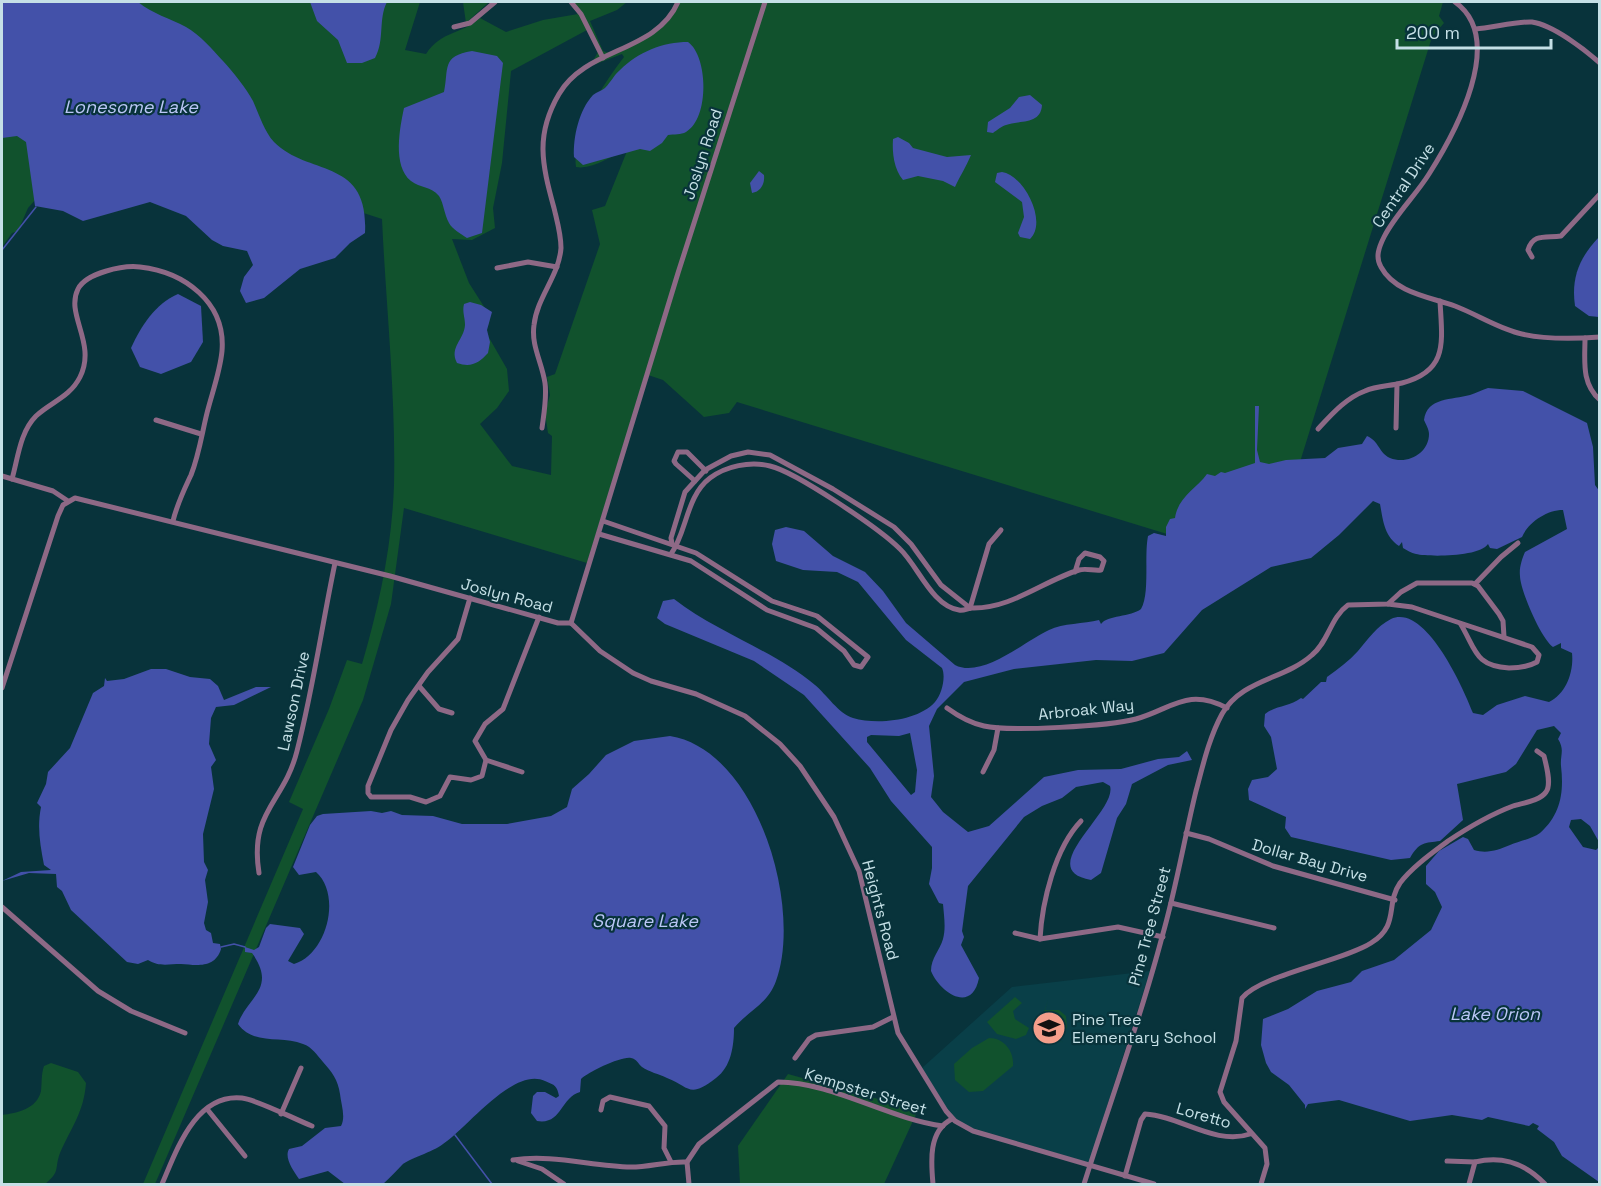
<svg xmlns="http://www.w3.org/2000/svg" width="1601" height="1186" viewBox="0 0 1601 1186" font-family="'Space Grotesk',sans-serif">
  <rect width="100%" height="100%" fill="#08333b"/>
  <polygon fill="#093f48" points="1150,971 1089,1163 969,1127 957,1121 948,1111 922,1068 1012,987"/>
  <g fill="#11522d" fill-rule="evenodd">
    <path d="M2,2H420L405,50L426,54C442,30 461,35 480,18L506,32L543,20L578,14L569,2H627L617,10L590,21L603,51L609,53C632,42 667,27 675,2H1443L1439,16L1444,23L1432,37L1268,565L737,402L729,413L704,417L663,380L645,374L587,563L404,508L391,604L363,700L155,1184H143L303,809L289,802L329,709L347,660L362,664C379,606 392,546 394,485C396,396 386,307 382,219L348,208L89,178L45,189L28,208L18,231L12,233L2,247ZM587,30L598,52L594,59L596,64L622,54L624,57C603,84 571,133 576,167C594,170 610,155 627,151L605,206L592,210L600,244L555,374L547,377L550,395L545,413L548,433L552,436L551,475L512,466L480,424L497,408L509,391L507,369L484,329L489,324L490,316L469,283L452,239L472,240L495,228L493,208L502,163L511,71Z"/>
    <polygon points="463,2 489,2 466,23"/>
    <polygon points="1015,997 1022,1003 1013,1011 1015,1019 1029,1028 1026,1035 1016,1039 997,1034 987,1022"/>
    <polygon points="1048,1000 1045,1010 1059,1010 1066,1016 1067,1028 1055,1038 1064,1043 1038,1030"/>
    <path d="M989,1038C1004,1038 1014,1051 1013,1066L983,1091L969,1092L955,1080L954,1064L972,1048Z"/>
    <path d="M51,1063L78,1072L86,1083C84,1112 71,1128 60,1153C54,1169 61,1171 45,1184H2V1115C17,1113 37,1109 41,1091C42,1083 41,1075 44,1066Z"/>
    <polygon points="788,1074 918,1110 884,1184 740,1184 738,1146"/>
  </g>
  <g fill="#4351a9" fill-rule="evenodd">
    <path d="M2,2H138C153,14 169,18 186,27C200,35 212,49 223,61C233,72 246,88 253,101C259,114 264,131 274,142C309,177 369,157 365,233L350,243L335,258L300,269L264,298L246,303L240,291L244,277L253,265L247,251L223,246L212,240L186,216L150,202L83,221L63,211L35,206L26,142L17,136L2,138Z"/>
    <path d="M310,2H387C378,19 385,40 375,58L362,63H347L338,40L317,21Z"/>
    <path d="M688,42C708,56 710,118 686,132C681,135 674,134 668,135L662,143L650,151L640,149L583,165L574,157C573,137 579,110 593,95C597,92 601,91 605,88C611,82 614,75 620,70C638,52 663,42 688,42Z"/>
    <path d="M472,51L497,56L503,63L482,233L467,238C461,234 452,229 449,223C444,214 444,204 439,196C431,186 420,188 411,181C392,166 400,127 404,108L444,92C449,69 441,56 472,51Z"/>
    <path d="M1030,95L1042,105C1041,125 1019,120 1006,125C1002,126 997,130 993,133L987,132L988,122L1010,108L1019,97Z"/>
    <path d="M898,137L909,143L913,148L947,157L971,155C966,167 960,176 955,187L943,181L918,176L903,180C894,169 892,153 893,139Z"/>
    <path d="M759,171L764,175C765,183 761,192 752,193L750,183Z"/>
    <path d="M1002,172C1024,175 1048,222 1030,239L1020,237L1018,233L1024,217L1022,202L995,182L997,173Z"/>
    <path d="M1599,237V317L1589,316L1575,306C1571,278 1579,258 1599,237Z"/>
    <path d="M178,294L201,306L203,342L191,362L161,374L140,367L131,348C141,326 155,304 178,294Z"/>
    <path d="M470,302L481,305L492,312L487,330L490,342L488,353C479,363 471,368 457,363C449,347 464,340 465,325C465,317 462,312 464,304Z"/>
    <path d="M1488,388L1523,391L1587,423L1593,447L1595,485L1600,492L1599,842L1590,826L1581,819L1571,820L1569,827L1583,847L1596,850L1599,847V1182L1562,1156L1554,1142L1537,1129L1539,1126L1533,1123L1529,1126L1488,1117L1482,1120L1452,1115L1410,1121L1339,1100L1308,1104L1305,1109V1105L1289,1085L1271,1072L1266,1063L1261,1045L1263,1019L1288,1009L1317,991L1351,982L1362,971L1394,960L1431,930L1442,907L1435,892L1426,884V866L1439,851L1463,837L1468,839L1474,850C1487,854 1498,850 1510,845C1519,841 1532,839 1540,833C1561,814 1564,792 1561,766C1560,755 1565,750 1558,739L1561,733L1554,726L1537,730L1516,764L1506,772L1457,784L1463,820L1440,841C1425,843 1419,842 1410,858L1391,860L1291,837L1285,828L1286,817L1249,800L1248,789L1252,780L1268,777L1277,769L1271,737L1264,726L1265,714C1277,705 1289,707 1301,698L1303,699L1321,682H1326L1327,677C1338,669 1349,661 1358,651C1368,639 1377,626 1391,619C1426,603 1464,690 1473,713L1483,715L1497,705L1525,696L1549,702C1566,694 1574,672 1572,653L1561,648V643L1553,647C1540,637 1520,589 1520,576C1519,568 1522,559 1525,552L1567,529L1563,510C1546,510 1528,523 1522,537L1497,549L1490,548L1488,544C1480,557 1428,557 1416,554C1411,553 1407,550 1403,548L1402,542L1399,546C1384,536 1383,520 1380,504L1373,501L1339,535L1311,558L1271,567L1202,610L1164,653L1132,661L1096,660L1014,669L964,682L937,709L929,726L934,776L931,797L943,812L968,832L989,826L1044,777L1078,770L1121,769L1158,759L1179,757L1187,751L1192,760L1168,765L1132,784L1126,804L1117,818L1101,873L1091,880C1032,870 1118,811 1110,786L1103,782L1076,787L1062,798L1042,806L1024,817L968,886L962,931L964,937L961,945L979,978C972,1014 940,993 931,971C931,958 940,950 943,939C946,928 944,916 943,904L939,903L929,884L932,868V847L891,801L870,768L804,695L754,661L665,624L657,618L663,601L674,599C718,633 773,650 815,685C826,694 839,714 853,718C877,725 918,721 935,702C942,694 946,677 942,668L906,640L858,582L837,572L803,570L776,561L772,544L775,530L786,527L804,531L833,556L865,572L883,591L906,623L955,665C982,679 1025,641 1049,630C1063,623 1084,624 1099,620L1101,624C1107,615 1131,617 1141,609C1150,594 1144,556 1148,536L1154,533L1166,536V527L1170,519L1175,518C1178,497 1196,489 1207,474L1215,476L1221,472L1225,473L1255,463V406H1259L1257,450L1260,462L1269,464L1286,460L1325,458L1338,448L1362,444L1367,436C1379,441 1379,453 1390,458C1408,465 1429,453 1429,434C1429,429 1426,425 1424,420C1427,397 1452,400 1470,395C1477,393 1481,390 1488,388ZM910,733L917,770L915,792L911,795L867,742V737L871,735L899,736Z"/>
    <path d="M151,669H166L190,677L210,679L218,686L224,700L256,687H271L234,705L216,707L211,718L209,744L216,760L211,767L214,789L203,834L204,862L208,870L205,880L208,902L204,923L206,930L211,933L213,943L220,944L221,949C215,969 196,965 181,964C168,964 159,967 148,960L138,964L127,962L71,910L62,891L57,887L56,874L29,873L2,881L21,872L51,870L44,865C40,844 37,827 41,807L37,803L46,784L48,772L70,748L93,693L104,686L105,678L107,681L124,679Z"/>
    <path d="M670,736C757,750 803,907 776,981C768,1004 748,1011 734,1028C734,1046 731,1067 716,1078C689,1099 690,1087 667,1078C659,1074 649,1072 642,1067C638,1064 637,1059 631,1058C621,1056 589,1072 581,1079L580,1092C560,1098 562,1125 537,1121L531,1113L533,1096L537,1092H545L556,1098L559,1096C557,1086 555,1085 545,1081C514,1066 467,1128 443,1144C433,1152 408,1159 402,1165C396,1171 390,1178 383,1184H345L328,1171L299,1179C293,1170 284,1158 289,1149L302,1146L325,1128L341,1126C346,1117 341,1104 340,1094C338,1080 332,1072 323,1062C317,1055 312,1047 303,1044C281,1035 254,1046 238,1024C246,998 278,989 252,953L245,952V947L254,950L259,947L266,928L270,924L300,928L304,934L288,961L294,964C327,954 342,895 316,872L299,875L293,867L310,825L317,816L323,814L371,811L382,813L391,811L402,815L433,816L462,824H507L551,816L567,807L572,789L589,774L606,755L634,741Z"/>
  </g>
  <g fill="none" stroke-linecap="round" stroke-linejoin="round">
    <g stroke="#4351a9" stroke-width="1.5">
      <polyline points="2,250 36,207"/>
      <polyline points="221,947 234,944 245,947"/>
      <polyline points="455,1135 492,1184"/>
    </g>
    <g stroke="#8e6986" stroke-width="5">
      <polyline points="571,2 581,14 603,58"/>
      <path d="M1455,2C1507,39 1455,133 1429,174C1416,195 1395,215 1384,237C1379,247 1375,257 1381,267C1395,293 1430,297 1455,306C1476,314 1496,327 1518,333C1544,340 1573,339 1600,337"/>
      <polyline points="454,27 470,23 495,2"/>
      <path d="M1476,29C1490,28 1520,21 1532,22C1553,25 1584,49 1600,63"/>
      <path d="M1532,257L1528,250C1533,233 1546,238 1561,236L1600,194"/>
      <polyline points="497,268 528,262 557,267"/>
      <path d="M1585,338C1585,361 1581,383 1600,400"/>
      <polyline points="156,420 201,434"/>
      <path d="M542,428C544,413 547,397 545,383C542,362 531,346 534,325C537,297 559,276 561,248C561,234 557,221 554,208C542,164 535,135 559,94C586,47 656,53 678,2"/>
      <polyline points="1396,428 1397,384"/>
      <path d="M1318,429C1332,414 1346,398 1365,391C1376,386 1390,386 1402,383C1449,371 1442,341 1440,301"/>
      <polyline points="2,476 53,491 68,501"/>
      <path d="M12,479C18,458 20,432 36,416C51,402 70,397 80,377C97,343 65,315 78,289C86,273 123,265 140,267C184,272 226,302 222,351C220,372 212,393 207,413C202,433 199,455 191,475C184,490 177,504 173,521"/>
      <polyline points="695,481 676,464 674,461 678,452 687,452 706,471"/>
      <polyline points="599,534 691,561 767,610 816,628 844,651 854,665 861,667 868,657 817,616 772,601 696,553 603,521"/>
      <polyline points="672,544 671,538 685,492 705,470 731,456 748,452 770,455 833,489 894,527 911,544 941,585 970,608"/>
      <path d="M671,554C687,532 686,496 710,478C726,466 750,461 770,466C796,472 880,529 900,549C918,566 932,606 959,610C964,611 968,608 972,608C1011,609 1043,581 1079,570C1086,568 1094,571 1101,570L1104,561L1100,557L1085,553L1079,559L1075,572"/>
      <polyline points="1475,584 1501,557 1518,543"/>
      <polyline points="470,598 458,639 428,672 408,700 391,730 368,786 368,793 371,797 410,797 426,802 440,796 450,777 471,780 482,776 486,760 475,741 485,724 503,709 539,617"/>
      <path d="M1388,604L1412,607L1460,623C1476,649 1474,666 1509,668C1520,668 1528,667 1537,662L1539,655L1532,647L1460,623"/>
      <polyline points="970,608 989,544 1001,530"/>
      <polyline points="571,623 600,651 633,673 651,681 696,694 745,716 780,744 800,766 834,817 859,871 898,1033 946,1111 955,1121 973,1131 1154,1184"/>
      <polyline points="571,623 678,273 765,2"/>
      <polyline points="419,686 439,709 452,713"/>
      <polyline points="2,688 58,516 63,505 75,498 390,576 558,623 571,623"/>
      <path d="M947,708C958,716 970,723 984,726C1009,732 1110,726 1136,719C1172,709 1187,687 1227,708"/>
      <polyline points="486,760 522,772"/>
      <polyline points="983,772 994,750 998,728"/>
      <polyline points="1186,833 1209,839 1273,866 1395,900"/>
      <path d="M259,873C249,811 284,803 297,751C313,689 322,625 335,563"/>
      <polyline points="1171,903 1274,928"/>
      <polyline points="2,907 98,991 131,1011 185,1033"/>
      <polyline points="1015,933 1040,939 1118,927 1163,937"/>
      <path d="M1040,939C1042,902 1055,848 1081,821"/>
      <polyline points="795,1058 809,1039 816,1035 873,1027 893,1017"/>
      <polyline points="207,1109 245,1156"/>
      <polyline points="601,1110 603,1101 610,1097 649,1106 665,1126 664,1148 671,1162"/>
      <polyline points="281,1114 301,1068"/>
      <path d="M513,1160C552,1154 591,1166 631,1167C650,1167 668,1161 687,1162"/>
      <polyline points="518,1161 542,1169 564,1184"/>
      <polyline points="1447,1161 1475,1162"/>
      <path d="M1125,1176L1141,1120L1145,1114C1180,1116 1216,1146 1250,1134"/>
      <path d="M162,1184C176,1152 195,1093 242,1098C258,1100 294,1119 312,1126"/>
      <path d="M689,1184L687,1162L699,1144L778,1082C832,1082 889,1119 943,1126"/>
      <path d="M933,1184C931,1162 928,1131 952,1119"/>
      <path d="M1084,1184C1110,1102 1140,1021 1162,937C1176,889 1184,840 1196,791C1203,765 1209,738 1222,714C1242,679 1284,680 1312,655C1329,641 1330,618 1348,605L1388,604L1401,592L1417,583H1472L1478,586L1499,614L1503,621L1504,637"/>
      <path d="M1261,1184L1267,1164L1265,1148L1224,1102L1220,1092L1236,1041L1242,998C1260,975 1343,961 1371,943C1400,925 1385,905 1400,883C1412,867 1432,853 1448,841C1469,827 1489,815 1513,806C1522,803 1540,801 1546,792C1552,784 1546,765 1544,756L1537,751"/>
      <path d="M1469,1184L1475,1162C1503,1155 1526,1164 1545,1184"/>
    </g>
  </g>
  <defs>
    <g id="school-disc" transform="scale(1.725)"><circle r="9.5" fill="#f49e8a" stroke="#08333b"/><path d="M0-5L7-2L0 1L-7-2ZM-4 1L0 2.5L4 1V4Q0 6-4 4Z" fill="#111"/></g>
  </defs>
  <g fill-rule="evenodd">
    <use href="#school-disc" x="1049" y="1028"/>
  </g>
  <g text-anchor="middle" stroke-width="4.5" stroke-linejoin="round" paint-order="stroke">
    <g font-size="16" fill="#c5e0e6" stroke="#08333b">
      <text transform="translate(702 154) rotate(-72)" y="6">Joslyn Road</text>
      <text transform="translate(1403 185) rotate(-56)" y="6">Central Drive</text>
      <text transform="translate(507 595) rotate(15)" y="6">Joslyn Road</text>
      <text transform="translate(293 701) rotate(-78)" y="6">Lawson Drive</text>
      <text transform="translate(1086 709) rotate(-6)" y="6">Arbroak Way</text>
      <text transform="translate(1310 860) rotate(16)" y="6">Dollar Bay Drive</text>
      <text transform="translate(881 910) rotate(75)" y="6">Heights Road</text>
      <text transform="translate(1149 926) rotate(-75)" y="6">Pine Tree Street</text>
      <text transform="translate(866 1091) rotate(17)" y="6">Kempster Street</text>
      <text transform="translate(1204 1115) rotate(16)" y="6">Loretto</text>
    </g>
    <g font-size="16" fill="#c5e0e6" stroke="#08333b" text-anchor="start">
      <text x="1072" y="1025">Pine Tree<tspan x="1072" dy="18">Elementary School</tspan></text>
    </g>
    <g font-size="18" font-style="italic" fill="#bbc7f7" stroke="#08333b">
      <text x="131" y="113">Lonesome Lake</text>
      <text x="645" y="927">Square Lake</text>
      <text x="1495" y="1020">Lake Orion</text>
    </g>
  </g>
  <rect width="1601" height="1186" fill="none" stroke="#c5e0e6" stroke-width="6"/>
  <path d="M1397 39v9h154v-9" fill="none" stroke="#c5e0e6" stroke-width="3"/>
  <text x="1406" y="39" font-size="18" fill="#c5e0e6" stroke="#08333b" stroke-width="4.5" paint-order="stroke">200 m</text>
</svg>
